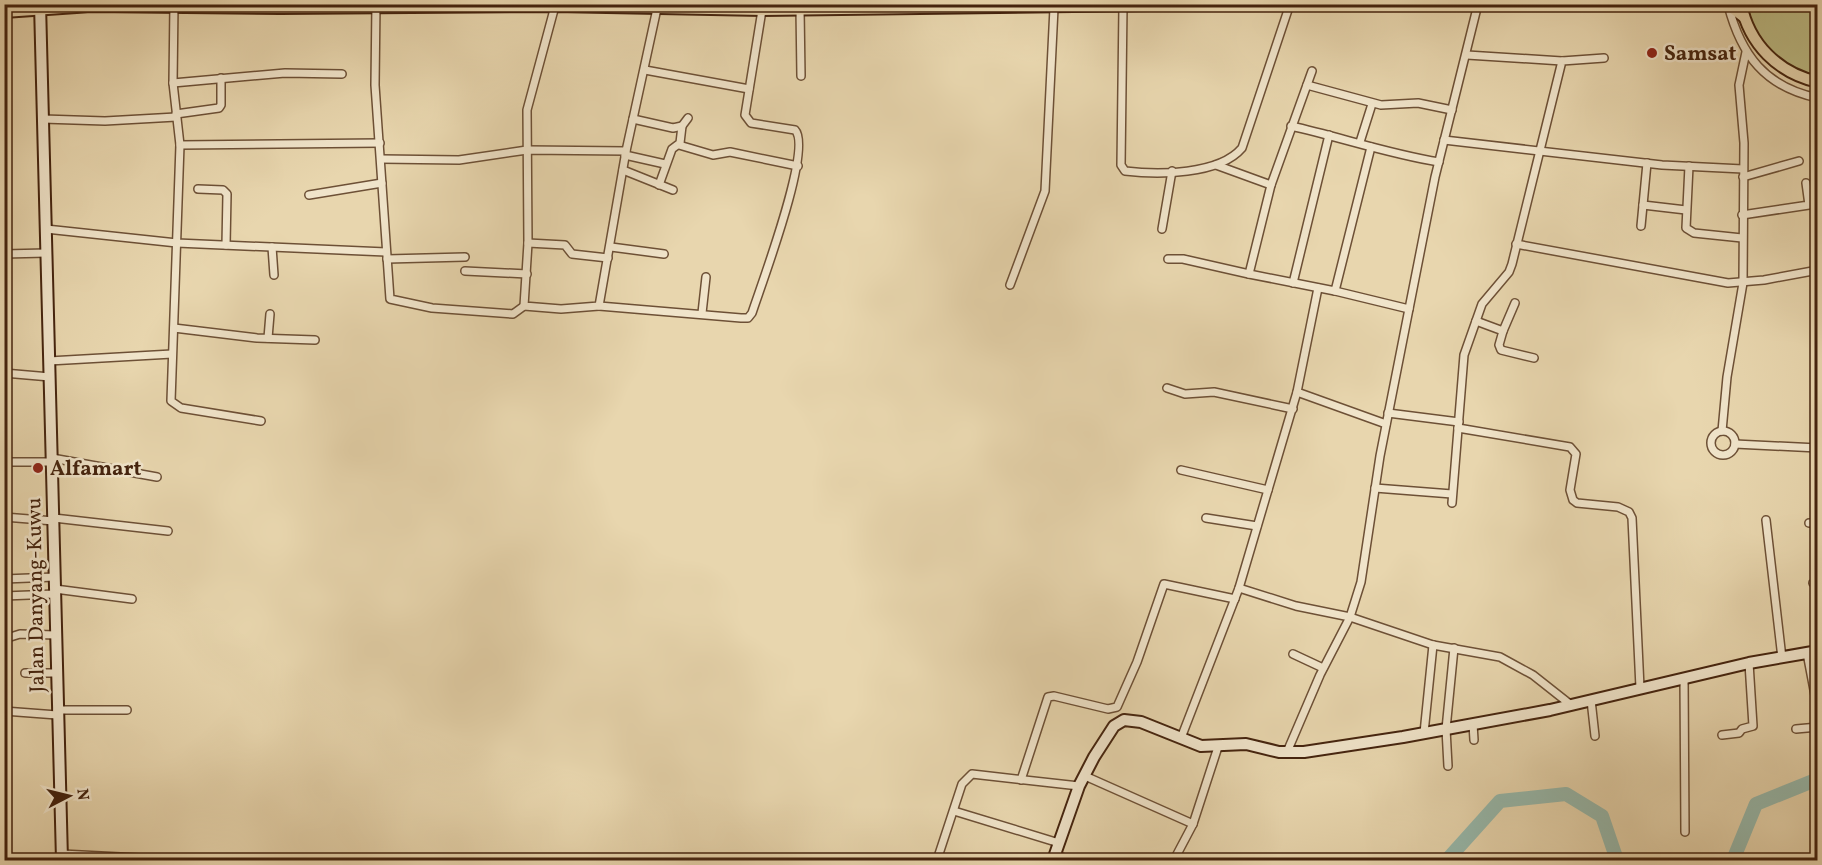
<svg xmlns="http://www.w3.org/2000/svg" width="1822" height="865" viewBox="0 0 1822 865" font-family="Vollkorn,serif">
  <rect width="100%" height="100%" fill="#e8d6ae"/>
  <filter id="stains"><feTurbulence type="fractalNoise" baseFrequency=".00333" numOctaves="4"/><feColorMatrix values="0 0 0 0 .2 0 0 0 0 .09 0 0 0 0 .02 0 0 0 .5 -.17"/></filter>
  <radialGradient id="worn" r=".72"><stop offset=".6" stop-color="#630" stop-opacity="0"/><stop offset="1" stop-color="#630" stop-opacity=".3"/></radialGradient>
  <polygon fill="#bdbc85" stroke="#80704a" stroke-width="1.5" points="1741,5 1817,5 1817,82 1773,62"/>
  <g fill="none" stroke-linecap="round" stroke-linejoin="round">
    <g stroke="#97b9ac" stroke-width="14">
      <polyline points="1286,860 1293,860"/>
      <polyline points="1447,860 1500,801 1566,794 1602,816 1617,860"/>
      <polyline points="1733,860 1756,804 1818,779"/>
    </g>
    <g stroke="#6d5036" stroke-width="10">
      <g id="street">
        <polyline points="174,4 173,83 180,145 171,401 181,408 261,421"/>
        <polyline points="376,4 375,85 390,299 432,308 513,314 524,306"/>
        <path d="M1728,5C1741,55 1765,87 1818,98"/>
        <polyline points="555,6 527,110 528,243 524,306 561,309 599,306 626,151 658,4"/>
        <path d="M1123,6L1121,165L1125,171C1158,175 1219,175 1242,148L1290,4"/>
        <polyline points="800,9 801,76"/>
        <polyline points="1467,55 1562,61"/>
        <polyline points="645,70 749,89"/>
        <polyline points="173,83 285,73 342,74"/>
        <polyline points="1307,85 1381,105 1418,103 1452,110"/>
        <polyline points="176,114 219,108 221,105 221,78"/>
        <polyline points="43,119 105,121 176,117"/>
        <polyline points="633,119 673,128 682,126 688,118"/>
        <path d="M1291,126C1340,137 1389,154 1439,162"/>
        <polyline points="1444,140 1662,165 1743,169"/>
        <polyline points="1360,142 1372,104"/>
        <polyline points="180,145 380,143"/>
        <polyline points="679,145 713,155 730,152 798,166"/>
        <polyline points="625,155 665,164"/>
        <polyline points="381,159 459,160 527,150 626,151"/>
        <polyline points="1689,166 1686,228 1694,233 1742,238"/>
        <polyline points="623,170 673,190"/>
        <polyline points="1743,177 1799,161"/>
        <polyline points="659,185 672,149 680,143 682,126"/>
        <polyline points="1271,185 1312,71"/>
        <polyline points="198,189 223,190 227,194 226,245"/>
        <polyline points="309,195 382,183"/>
        <polyline points="1643,205 1686,210"/>
        <polyline points="1742,215 1809,205 1806,183"/>
        <polyline points="1641,226 1647,163"/>
        <polyline points="46,229 177,243 386,252"/>
        <polyline points="1162,229 1172,171"/>
        <polyline points="528,243 565,245 572,254 608,258"/>
        <polyline points="1516,244 1728,283 1764,280 1818,270"/>
        <polyline points="272,247 274,275"/>
        <polyline points="611,247 664,254"/>
        <polyline points="4,254 46,253"/>
        <polyline points="387,259 465,257"/>
        <polyline points="1168,259 1183,259 1249,274 1271,185 1216,165"/>
        <polyline points="465,271 527,274"/>
        <polyline points="1249,274 1335,291 1371,147"/>
        <polyline points="1293,283 1329,135"/>
        <polyline points="1010,285 1045,191 1054,8"/>
        <polyline points="1335,291 1409,309"/>
        <path d="M599,306L741,318H748L752,313C761,285 813,148 795,130L751,123L745,115L763,4"/>
        <polyline points="702,313 706,277"/>
        <polyline points="1476,321 1503,331 1499,345 1501,350 1534,358"/>
        <polyline points="174,328 257,338 315,340"/>
        <polyline points="1503,331 1515,303"/>
        <polyline points="268,338 270,314"/>
        <polyline points="49,361 172,354"/>
        <polyline points="4,373 50,377"/>
        <polyline points="1167,388 1185,394 1214,392 1293,409"/>
        <polyline points="1297,392 1386,424"/>
        <polyline points="1388,413 1459,422"/>
        <polyline points="1458,428 1570,447 1576,454 1570,490 1573,500 1577,503 1618,507 1629,512 1632,518 1640,688"/>
        <polyline points="1722,431 1727,377 1743,283 1744,143 1739,85 1746,52"/>
        <circle cx="1723" cy="443" r="12"/>
        <polyline points="1735,444 1818,448"/>
        <polyline points="52,458 157,477"/>
        <polyline points="4,462 52,462"/>
        <polyline points="1181,470 1268,490"/>
        <polyline points="1375,488 1452,494"/>
        <polyline points="1452,503 1464,355 1482,304 1509,272 1512,264 1562,61 1604,58"/>
        <polyline points="4,517 54,521"/>
        <polyline points="54,518 168,531"/>
        <polyline points="1206,518 1257,526"/>
        <polyline points="1766,520 1782,658"/>
        <polyline points="1809,523 1818,523"/>
        <polyline points="4,579 55,577"/>
        <polyline points="1813,583 1818,582"/>
        <polyline points="1239,588 1296,606 1350,617 1433,645 1500,657 1533,675 1571,705"/>
        <polyline points="55,589 132,599"/>
        <polyline points="4,596 55,594"/>
        <polyline points="4,639 20,634 56,635"/>
        <polyline points="1807,653 1818,711"/>
        <polyline points="1293,654 1323,668"/>
        <polyline points="25,673 56,673"/>
        <polyline points="1684,678 1685,832"/>
        <polyline points="1591,700 1595,736"/>
        <polyline points="57,710 127,710"/>
        <polyline points="4,711 57,715"/>
        <polyline points="1473,724 1474,740"/>
        <polyline points="1796,729 1818,727"/>
        <polyline points="1424,733 1433,645"/>
        <polyline points="1722,735 1739,733 1742,729 1753,726 1749,663"/>
        <polyline points="1181,738 1239,588 1297,392 1318,288"/>
        <polyline points="1287,752 1320,675 1350,617 1361,582 1380,456 1435,177 1478,4"/>
        <polyline points="1448,766 1446,729 1454,648"/>
        <polyline points="1085,776 1193,824"/>
        <polyline points="1021,780 1048,697 1054,696 1108,709 1117,707 1137,662 1164,584 1235,599"/>
        <polyline points="954,811 1059,843"/>
        <polyline points="62,854 140,858"/>
        <polyline points="1055,854 1069,860"/>
        <polyline points="937,860 962,784 972,774 1079,786"/>
        <polyline points="1174,860 1193,824 1218,747"/>
      </g>
    </g>
    <g stroke="#44230e" stroke-width="14">
      <g id="secondary">
        <polyline points="40,4 62,860"/>
        <polyline points="1053,860 1079,786 1094,757 1114,726 1124,720 1141,722 1201,746 1246,744 1279,752 1304,752 1403,737 1550,710 1749,663 1818,651"/>
      </g>
    </g>
    <g stroke="#44230e" stroke-width="14">
      <g id="primary">
        <polyline points="1727,4 1744,17"/>
        <path d="M1741,4C1749,44 1778,73 1818,82"/>
        <polyline points="4,12 91,6 280,8 555,6 763,10 1226,4"/>
      </g>
    </g>
    <use href="#street" stroke="#f0e4ca" stroke-width="7"/>
    <use href="#secondary" stroke="#f0e4ca" stroke-width="10"/>
    <use href="#primary" stroke="#e8d6ae" stroke-width="10"/>
  </g>
  <g fill="#8f2418" stroke="#f0e4ca" stroke-width="2">
    <circle cx="1652" cy="53" r="6"/>
    <circle cx="38" cy="468" r="6"/>
  </g>
  <g text-anchor="middle" stroke-width="5" stroke-linejoin="round" paint-order="stroke">
    <g font-size="21" font-weight="bold" fill="#44230e" stroke="#f0e4ca" text-anchor="start">
      <text x="1664" y="60">Samsat</text>
      <text x="50" y="475">Alfamart</text>
    </g>
    <g font-size="21" fill="#44230e" stroke="#f0e4ca">
      <text transform="translate(35 595) rotate(-91)" y="7">Jalan Danyang-Kuwu</text>
    </g>
  </g>
  <rect width="1822" height="865" fill="none" stroke="#e8d6ae" stroke-width="24"/>
  <rect x="6" y="6" width="1810" height="853" fill="none" stroke="#44230e" stroke-width="3"/>
  <rect x="12" y="12" width="1798" height="841" fill="none" stroke="#44230e" stroke-width="1.5"/>
  <g transform="translate(69 796) rotate(83)" stroke="#f0e4ca" stroke-width="4.5" paint-order="stroke">
  <path d="M0-4.5L10 22L0 15L-10 22Z" fill="#44230e"/>
  <text y="-9" font-size="16" font-weight="bold" text-anchor="middle" fill="#44230e">N</text>
  </g>
  <rect width="100%" height="100%" filter="url(#stains)"/>
  <rect width="100%" height="100%" fill="url(#worn)"/>
</svg>
